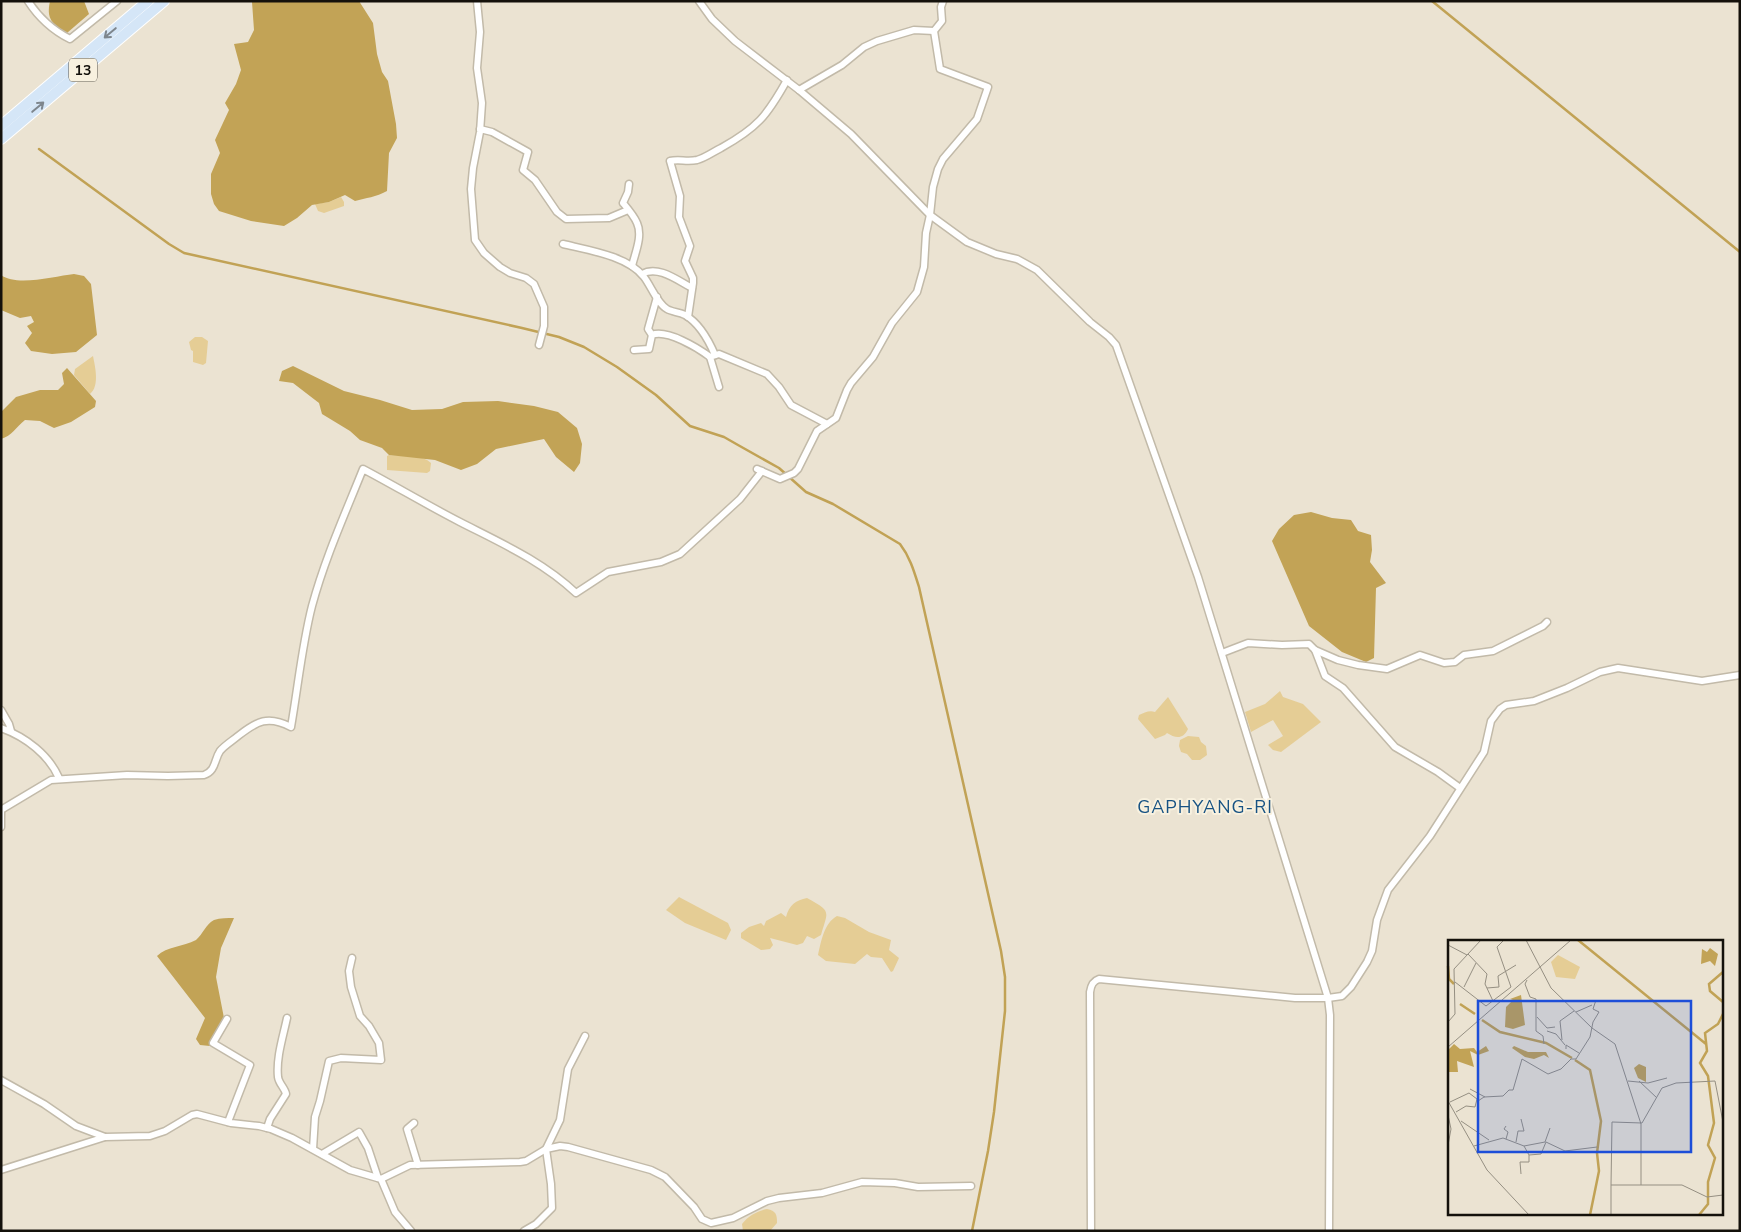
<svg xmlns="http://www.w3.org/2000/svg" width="1741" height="1232" viewBox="0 0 1741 1232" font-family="'Nunito Sans',sans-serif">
  <rect width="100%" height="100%" fill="#ebe3d2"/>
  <g fill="#e5cd95">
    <polygon points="341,197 344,202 344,206 324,213 318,211 315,204 329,202"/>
    <polygon points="195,337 202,337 208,341 206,363 203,365 193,362 193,351 191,350 189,342"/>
    <path d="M93,356C95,366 100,386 90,394L74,375L75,369Z"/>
    <path d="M389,455C401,456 422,454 431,463L430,471L427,473L387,470V456Z"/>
    <polygon points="1280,691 1283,697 1303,704 1321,722 1281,752 1273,750 1268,745 1283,736 1273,720 1251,732 1245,712 1265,704"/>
    <path d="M1168,697L1188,729C1183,740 1175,738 1167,733L1165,735L1155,739L1138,719L1139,715C1144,713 1149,710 1155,712Z"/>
    <polygon points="1188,736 1199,737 1201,742 1206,746 1207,755 1200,760 1192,760 1187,754 1181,752 1179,746 1180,740"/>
    <polygon points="679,897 728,923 731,930 726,940 685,923 666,910"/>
    <path d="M807,898C832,912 828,910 821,935L814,939L807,936L803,943L797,945L770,938L773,945L770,949L761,950L741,938V933L749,927L761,923L764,926L766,921L781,913L786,917C789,905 796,900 807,898Z"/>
    <path d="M837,916L845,918L869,932L891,940L889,950L899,958L893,971L891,972L882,958L871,957L867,954L855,964L826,961L818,955C821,942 824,923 837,916Z"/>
    <path d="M767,1209C776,1211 777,1214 777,1223L770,1231H743L742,1224C748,1216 757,1211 767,1209Z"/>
  </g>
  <g fill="#c2a356">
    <path d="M50,1H84L89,14L67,33C52,24 46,19 50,1Z"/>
    <path d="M359,1L373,23L377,54L382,72L388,81L396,124L397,138L389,153L387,191C376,197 366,198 355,201L345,195L329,202L312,205L297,218L284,226L251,221L219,211L214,204L211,194V174L220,153L215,140L229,110L225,103L236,84L241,70L234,44L248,42L254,30L252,2Z"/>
    <path d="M74,274L84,276L91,284L97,335L76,352L52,354L31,351L25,343L32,333L27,326L34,322L31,316L20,318L1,310V275C17,287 55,276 74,274Z"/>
    <polygon points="293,366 344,391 380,400 412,410 442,409 463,402 498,401 534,406 558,412 577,428 582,444 580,463 574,472 556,457 544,439 496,449 477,464 461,470 435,460 389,455 382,448 360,440 350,431 322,414 319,403 293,383 279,381 282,371"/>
    <path d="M67,368L96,401L95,407L71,422L54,428L40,421L25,420C16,427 12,436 1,439V412L16,397L40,390H58L64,384L62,373Z"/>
    <polygon points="1311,512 1332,518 1351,520 1358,531 1371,535 1372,550 1370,562 1386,583 1376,588 1374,658 1366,662 1342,652 1309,626 1272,541 1279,529 1294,515"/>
    <path d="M234,918L221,948L216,977L224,1018L210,1046L200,1045L196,1039L205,1018L157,956C167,946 183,947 196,940C203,934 206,924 214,920C220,918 228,918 234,918Z"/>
  </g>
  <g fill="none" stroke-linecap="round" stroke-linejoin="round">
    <g stroke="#c1a255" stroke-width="2.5">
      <polyline points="1432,1 1740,252"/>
      <path d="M39,149L169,244L184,253L522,328L559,337L584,347L617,367L656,395L690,426L724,437L738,445L779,468L806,492L833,504L900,544C910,557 914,571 919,587L1001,951L1005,977V1011L994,1112L988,1151L972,1231"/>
    </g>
    <g stroke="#c2baa9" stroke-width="9">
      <g id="minor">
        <path d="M28,1C39,18 52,30 70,39L117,1"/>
        <polyline points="477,1 480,32 477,68 482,103 480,132 473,168 471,189 475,240 484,253 500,267 510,273 526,278 534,284 544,307 544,326 539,345"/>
        <polyline points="699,1 712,19 735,41 799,90 851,134 930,215 967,242 996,254 1017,259 1037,270 1090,322 1109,337 1116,345 1198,577 1328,998 1330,1015 1329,1231"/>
        <polyline points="799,90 842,65 864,47 877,41 914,30 934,31"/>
        <polyline points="480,129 492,132 528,152 523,170 535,180 557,212 566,219 609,218 628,210"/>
        <path d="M629,184L628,192L623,203C628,209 634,216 637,223C643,236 635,253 632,266"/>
        <path d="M563,244C588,250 628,256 644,277C651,286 657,303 667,309C672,312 679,312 685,315C699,323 709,341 715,355"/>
        <path d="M642,274C658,265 677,280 692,288"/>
        <path d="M688,317L693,283V278L685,261L690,246L679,217L680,196L670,161C679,159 687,162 697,160C705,158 713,152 721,148C757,128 767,116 787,80"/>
        <polyline points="652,335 648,329 657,297"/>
        <path d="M634,350L649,349L652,335C667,329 698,348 710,357"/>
        <polyline points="719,387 710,357 719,354 767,374 779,387 791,405 827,424"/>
        <polyline points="757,469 780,479 794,473 798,469 817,431 836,418 847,390 851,383 873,357 892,323 917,292 924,267 926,233 930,215 933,187 938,169 943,159 977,119 988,87 940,69 934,31 942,21 941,7 943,1"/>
        <polyline points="1315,650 1325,676 1343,688 1395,747 1438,772 1460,788"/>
        <polyline points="1222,653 1248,643 1282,645 1309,644 1315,650 1338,660 1358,665 1387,669 1420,655 1444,663 1455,662 1464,655 1493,651 1543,626 1547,622"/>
        <polyline points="1,710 9,724 11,731"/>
        <path d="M1,728C26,737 49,755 59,778"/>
        <path d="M1,810L51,780L127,775L168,776L204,775C216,771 214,760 220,751C225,745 232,741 238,736C257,721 268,715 291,727C298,687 302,645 312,606C325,558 345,514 363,469C395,486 427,505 460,522C501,543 542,561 576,593L608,572L661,562L680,554L740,499L762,471"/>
        <polyline points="1,811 1,827"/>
        <polyline points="227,1019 213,1043 250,1065 228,1122"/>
        <polyline points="1,1080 44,1104 76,1126 105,1137"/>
        <polyline points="414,1123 407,1129 418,1165"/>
        <path d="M267,1128L270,1119L286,1094C285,1088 279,1084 278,1077C276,1058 283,1037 287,1018"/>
        <polyline points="313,1149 315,1117 320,1101 329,1061 341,1058 381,1060 379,1043 369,1026 360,1016 351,987 349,971 352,958"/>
        <polyline points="322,1154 359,1132 368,1148 378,1178"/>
        <polyline points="1,1170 105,1137 150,1136 165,1131 192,1115 197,1114 231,1123 259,1126 271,1129 292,1138 350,1170 381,1179 395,1212 411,1231"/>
        <polyline points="381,1179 410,1165 520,1162 526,1161 546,1149 560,1120 568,1069 585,1036"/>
        <polyline points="524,1231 536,1224 552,1208 551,1184 546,1149 560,1146 568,1147 651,1170 665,1177 694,1207 702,1219 711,1223 733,1218 767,1201 779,1198 822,1193 862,1182 895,1183 918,1187 971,1186"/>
        <path d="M1091,1231L1090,992C1091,985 1093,981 1099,979L1295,998H1328L1342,996L1351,987L1367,962L1372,951L1377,920L1388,890L1430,836L1484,752L1491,721L1500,709L1506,705L1534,701L1567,688L1600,672L1618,668L1702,681L1740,675"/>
      </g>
    </g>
    <g stroke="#fff" stroke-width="12">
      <g id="primary">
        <polyline points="1,126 148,1"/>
        <polyline points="1,139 164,1"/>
      </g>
    </g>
    <use href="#minor" stroke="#fff" stroke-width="6"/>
    <use href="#primary" stroke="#d5e6f7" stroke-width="10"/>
  </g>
  <defs><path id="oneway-shaft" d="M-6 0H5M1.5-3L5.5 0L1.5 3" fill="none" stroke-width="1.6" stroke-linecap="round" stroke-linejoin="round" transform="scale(1.25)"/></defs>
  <g stroke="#7e868d">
    <use href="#oneway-shaft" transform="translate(110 33) rotate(140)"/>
    <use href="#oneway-shaft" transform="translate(38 107) rotate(-40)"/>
  </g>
  <g text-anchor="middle" stroke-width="4" stroke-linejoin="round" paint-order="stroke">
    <rect fill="#f8f1df" stroke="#58544b" stroke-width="1" x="69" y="58.5" width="28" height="23" rx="4"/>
    <g font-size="14" font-weight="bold" fill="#14110b">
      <text x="83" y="75">13</text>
    </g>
    <g font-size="18" letter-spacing="1" fill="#175283" stroke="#f8f1df">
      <text x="1205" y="813">GAPHYANG-RI</text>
    </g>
  </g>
  <g transform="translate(1448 940)">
    <rect width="275" height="275" fill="#ebe3d2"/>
    <path d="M110,15L132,27L127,39L108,37L103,22Z" fill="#e5cd95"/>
    <path d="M262,8L270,14L267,26L262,21L253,24L254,9L259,12ZM73,55L77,85L65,89L57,87L58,67L65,60L62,59ZM6,104L12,109L26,108L29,112L38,106L41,111L30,115L22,111L26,127L9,121L10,132H0V110ZM66,106L80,112H98L101,118L96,115L86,119L77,117L64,108ZM191,124L198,127V142L190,138L186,128Z" fill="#c2a356"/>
    <path fill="none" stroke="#c1a255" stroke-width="2.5" d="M130,0L258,104M0,26L1,39L6,44M275,32L261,44L262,51L275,62M12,64L27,74M34,80L52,92L98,103L124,118M127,120L142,130L153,181L149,213L151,231L142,275M251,275L260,264V242L267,218L260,205L266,183L260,136L252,123L259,111L257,93L270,84L275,74"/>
    <path fill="none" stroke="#958f82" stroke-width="1" d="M78,0L103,48L144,88L167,104L193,184V245M0,5L19,15M20,14L39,34L37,44L45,61M79,40L77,44L82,57L88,59V91L95,96L96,104M7,42L38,66L63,47L49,7L56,0M16,47L28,23M39,48L51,47L50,36L68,25M128,72L144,65M89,77L99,88L107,87M0,82L7,74L6,29L33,0M99,91L108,94L117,105M114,100L112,81L126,71M0,107L123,0M118,109V105L131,113M123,119H128L142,97L145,82L151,72L145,69L148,60M180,141L200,143L219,138M191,141L209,158M22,149L37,157M0,161L39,230L81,275M30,161L36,157L55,156L61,150H65L74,119L100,134L113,129L123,119M2,162L21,153L29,159L27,167L18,166L8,172M0,175L3,189L0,205M13,181L41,200M58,186L56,189L60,192L58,199M68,202L70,191H76L73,179M26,206L55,198L76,206L81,215L93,214L98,202L117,211L149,207M76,206L97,202L102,188M73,234L72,222H81V215M163,245L164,182L194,183L214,148L228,143L267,141L275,182M163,275V245H234L259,257L275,255"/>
    <path fill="#1d4ed8" fill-opacity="0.15" stroke="#1d4ed8" stroke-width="2.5" d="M30,61H243V212H30Z"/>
    <rect width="275" height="275" fill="none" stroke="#14110b" stroke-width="2.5"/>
  </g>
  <rect width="1741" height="1232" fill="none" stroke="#14110b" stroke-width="5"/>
</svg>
